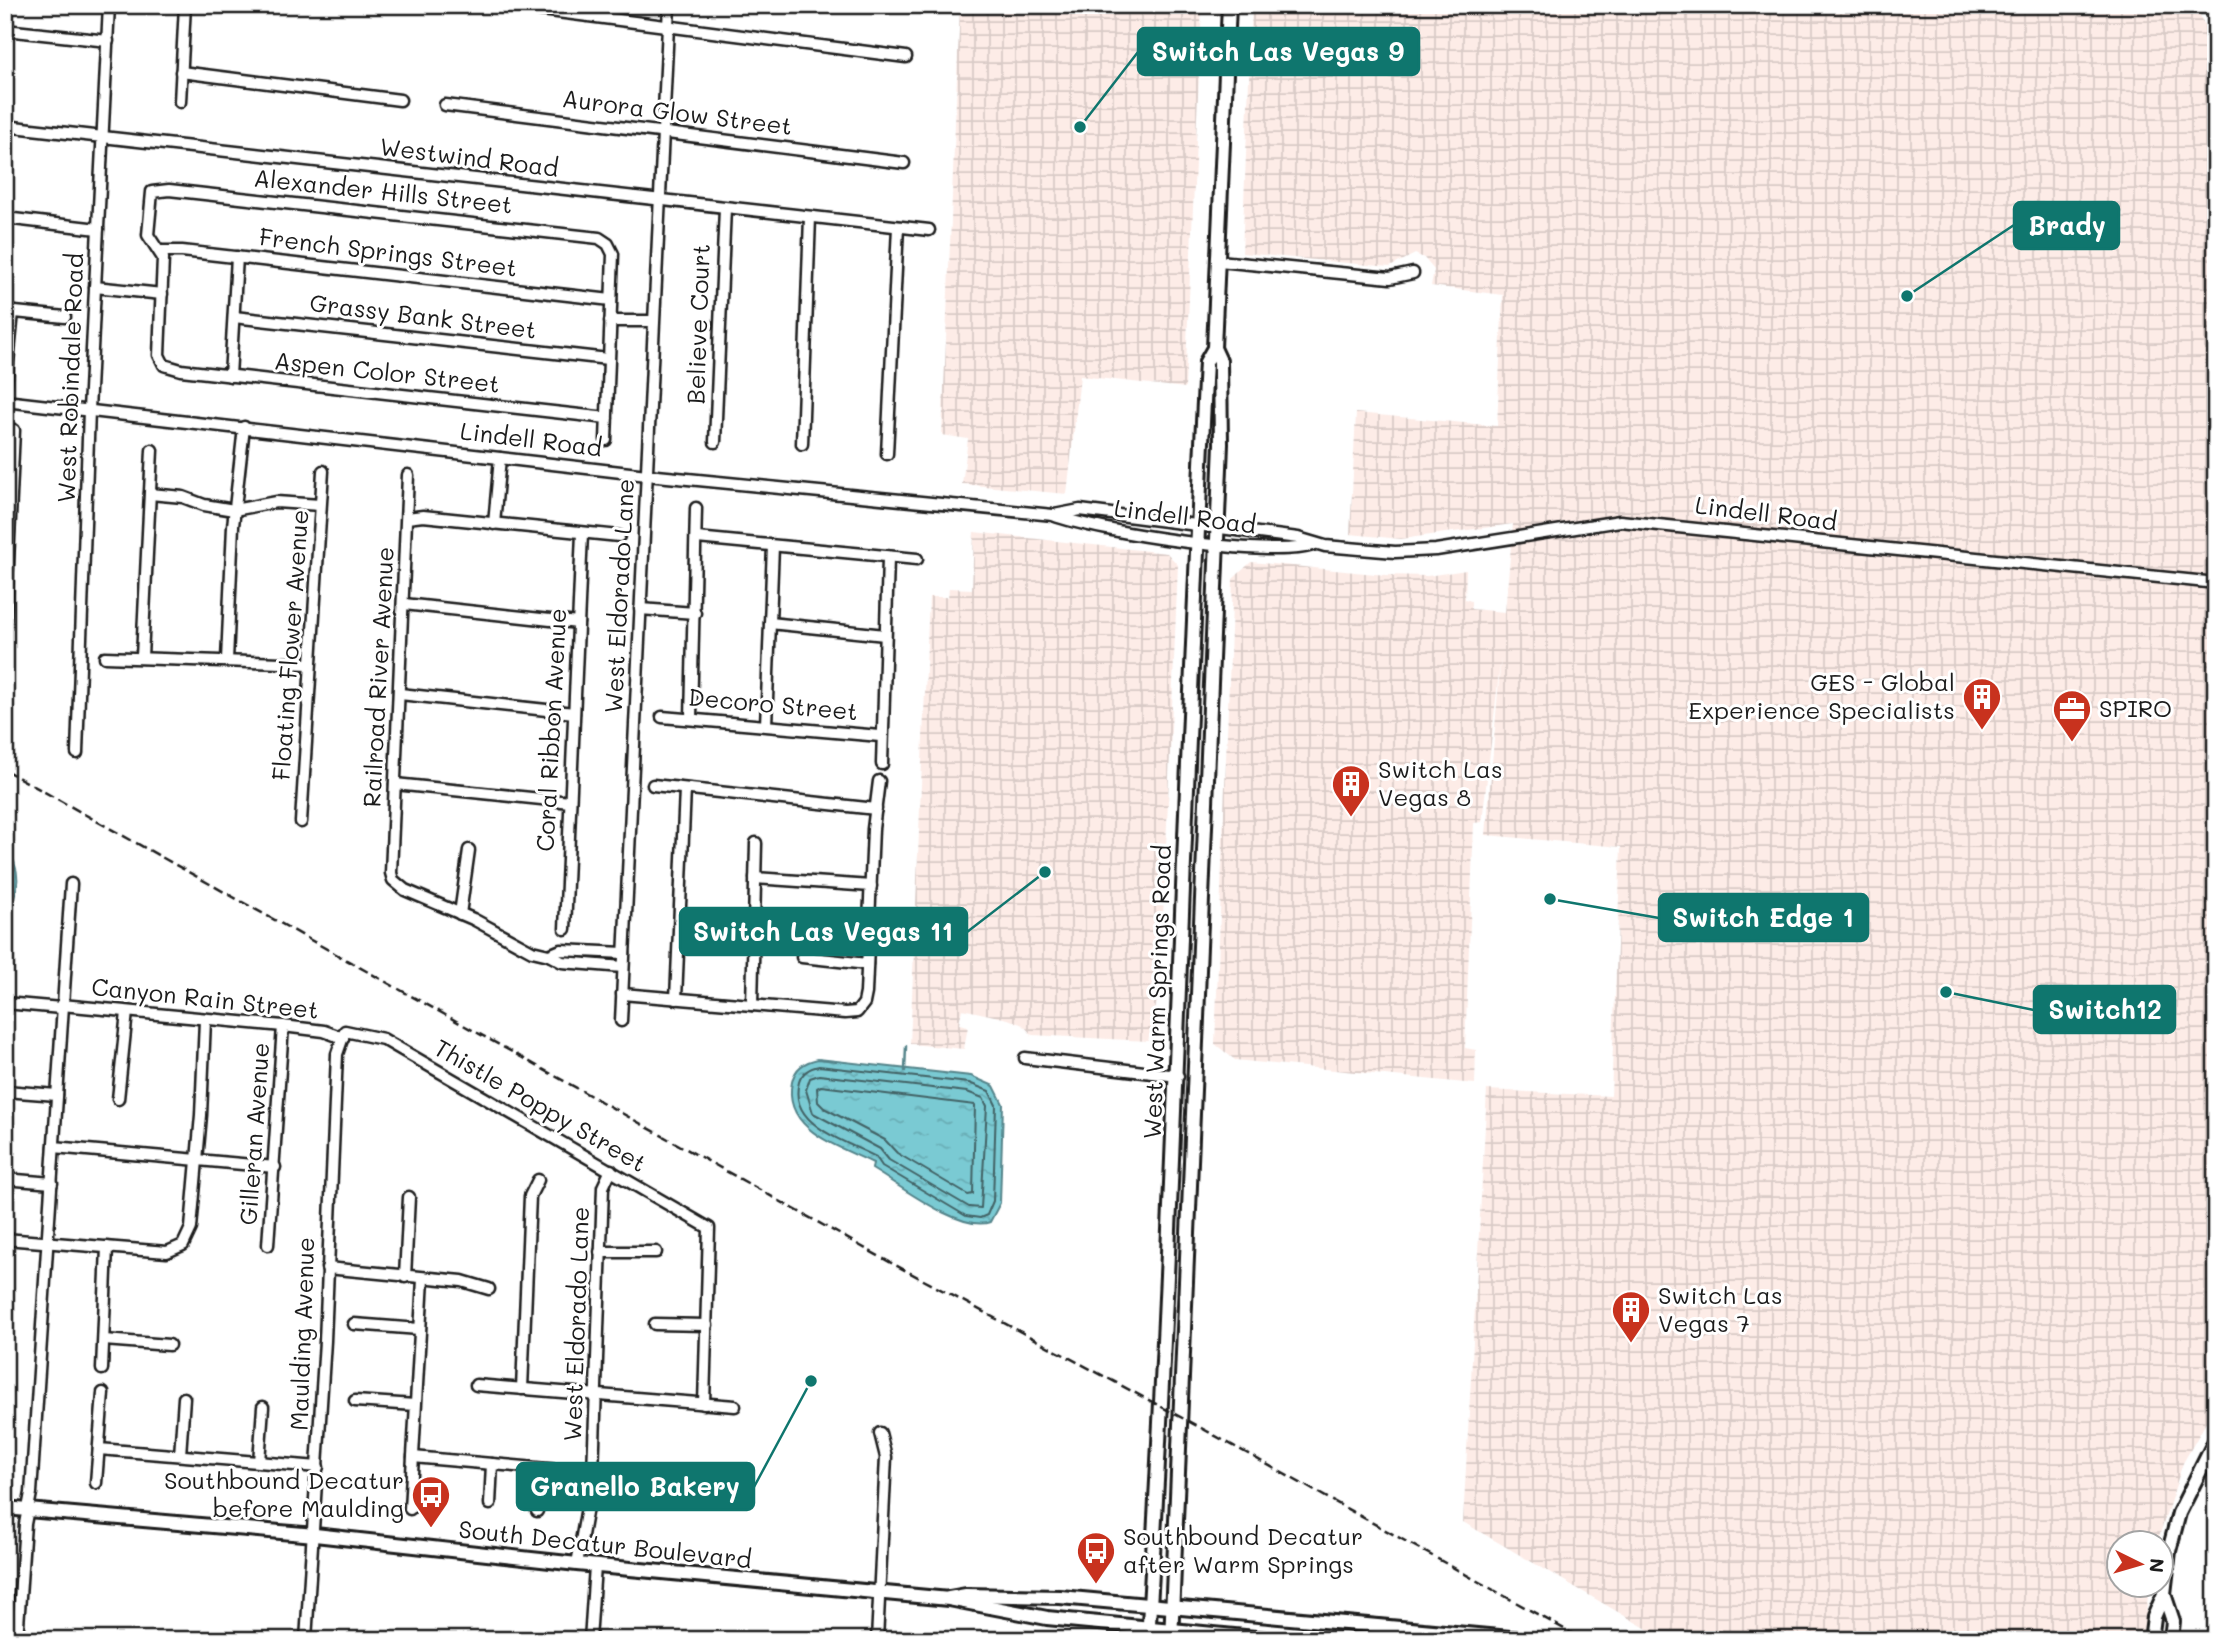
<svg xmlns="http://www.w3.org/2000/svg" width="2221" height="1645" viewBox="0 0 2221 1645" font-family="Mali,sans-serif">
  <defs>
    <pattern id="industrial-grid" width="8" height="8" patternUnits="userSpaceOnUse" patternTransform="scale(1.75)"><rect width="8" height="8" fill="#fdece7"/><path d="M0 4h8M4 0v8" fill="none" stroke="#d8cac6"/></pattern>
    <pattern id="water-ripples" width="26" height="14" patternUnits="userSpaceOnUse" patternTransform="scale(1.75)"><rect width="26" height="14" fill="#7acad3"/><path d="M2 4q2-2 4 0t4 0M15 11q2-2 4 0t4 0" fill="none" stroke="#69adb5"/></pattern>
  </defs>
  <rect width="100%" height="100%" fill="#fff"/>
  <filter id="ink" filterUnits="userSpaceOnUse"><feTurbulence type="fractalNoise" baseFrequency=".0143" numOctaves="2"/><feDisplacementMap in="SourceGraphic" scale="14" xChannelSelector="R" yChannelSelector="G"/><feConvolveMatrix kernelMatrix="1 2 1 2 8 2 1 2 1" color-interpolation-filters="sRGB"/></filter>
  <g filter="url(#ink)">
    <g fill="url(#industrial-grid)">
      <polygon points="960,5 1202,5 1185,388 1080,376 1067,494 962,484 968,439 942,435"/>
      <polygon points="1260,5 1373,8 1373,5 2195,5 2216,49 2216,1405 2183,1463 2157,1543 2120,1544 2120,1586 2149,1586 2143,1640 1666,1640 1463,1522 1487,1090 1611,1096 1621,847 1486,835 1501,656 1482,822 1474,823 1465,1048 1476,1050 1475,1084 1235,1060 1215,1044 1233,579 1251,562 1386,575 1427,576 1466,570 1465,599 1471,601 1471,609 1505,612 1513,524 1401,539 1350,534 1356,413 1497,426 1503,295 1431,286 1434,270 1424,258 1415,254 1390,267 1242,253 1252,7"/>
      <polygon points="974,532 1167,553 1178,565 1160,989 1148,1041 1032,1035 1023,1025 1008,1019 962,1009 959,1024 968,1026 964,1049 910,1044 929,597 948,597 949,588 972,589"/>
    </g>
    <g fill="url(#water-ripples)" stroke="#54848a" stroke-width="2">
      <path d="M5,846C21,867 22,892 5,912Z"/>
      <path d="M818,1059L971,1076L994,1086L1003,1104L1000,1203L990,1222C961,1233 899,1185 872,1169L873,1163C839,1146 782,1130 792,1082C795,1068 804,1062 818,1059Z"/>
    </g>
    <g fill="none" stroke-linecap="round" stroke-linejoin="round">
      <g stroke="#426265" stroke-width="2">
        <path d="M819,1066L969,1083L989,1091L996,1105L993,1201L987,1215L980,1218L966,1216L882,1166L876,1157C846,1141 787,1125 799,1082C802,1072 809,1068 819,1066Z"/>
        <polygon points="819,1075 967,1092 983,1098 987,1106 981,1208 969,1207 889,1160 880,1149 813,1113 806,1090 810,1078"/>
        <polygon points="821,1086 975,1105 973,1194 968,1195 897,1153 885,1140 824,1108 818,1102 817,1088"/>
      </g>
      <polyline stroke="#54848a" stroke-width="2.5" points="905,1071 906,1046"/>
      <g stroke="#1c1c1c" stroke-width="15">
        <g id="minor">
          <polyline points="503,5 906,57"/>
          <polyline points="5,30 108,41"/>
          <polyline points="181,72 400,100"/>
          <polyline points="180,102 185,5"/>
          <polyline points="445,105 904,163"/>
          <polyline points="5,126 929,230"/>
          <polyline points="5,218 98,229"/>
          <polyline points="161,251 182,251 611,300"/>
          <polyline points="1219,261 1390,278 1413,273"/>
          <polyline points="95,287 162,294"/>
          <polyline points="5,311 65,317"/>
          <polyline points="234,317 608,359"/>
          <polyline points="610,321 653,321"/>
          <polyline points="230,376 237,257"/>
          <polyline points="5,394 13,312"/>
          <path d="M5,401L647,475L1053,515C1097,532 1272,559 1313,545"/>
          <polyline points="606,440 613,254 608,244 599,238 169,190 152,192 148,235 163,258 159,355 164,365 181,370 607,418"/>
          <polyline points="715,442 725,208"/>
          <polyline points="802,444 810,217"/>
          <polyline points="887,454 898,227"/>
          <polyline points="408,475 391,873 393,880 405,890 473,919 532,951 549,955 562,962 623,967"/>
          <polyline points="150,494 183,497 204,505 234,510 276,502 320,505"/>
          <polyline points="1054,515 1080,510 1298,538 1325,546 1395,552 1436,550 1620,521 2216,583"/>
          <polyline points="407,518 423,516 619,536"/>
          <polyline points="494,524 500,458"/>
          <polyline points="697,538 917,559"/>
          <polyline points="404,604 578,623"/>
          <polyline points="640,609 695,613"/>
          <polyline points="770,623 885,635"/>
          <polyline points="5,628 14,430"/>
          <polyline points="105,657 310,664"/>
          <polyline points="142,657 152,450"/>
          <polyline points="227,660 233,526 244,427"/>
          <polyline points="400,694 574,713"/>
          <polyline points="662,717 880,736"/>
          <polyline points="691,718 696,508"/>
          <polyline points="766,725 773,546"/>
          <polyline points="77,753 89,410 109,5"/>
          <polyline points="882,764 888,558"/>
          <polyline points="395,784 570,802"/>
          <polyline points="653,785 876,809"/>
          <polyline points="301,822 323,471"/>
          <polyline points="755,878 871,886"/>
          <polyline points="460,914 469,850"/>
          <polyline points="565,929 582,533"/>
          <polyline points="549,955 561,950 624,953"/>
          <polyline points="802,957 867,964"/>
          <polyline points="622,994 845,1013 857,1012 864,1003 866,993 873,829 879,781"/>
          <polyline points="676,999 685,789"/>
          <polyline points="5,1003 61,1008"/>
          <polyline points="62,1005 283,1026 324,1031 343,1038"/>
          <polyline points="752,1005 756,843"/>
          <polyline points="621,1021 669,5"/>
          <polyline points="1025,1058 1178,1076"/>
          <polyline points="5,1091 57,1095"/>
          <polyline points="118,1099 127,1012"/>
          <polyline points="54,1147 275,1167"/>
          <polyline points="5,1179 52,1183"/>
          <polyline points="5,1239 167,1252 183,1245 191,1228 201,1115 205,1020"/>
          <polyline points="268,1245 283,1026"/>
          <polyline points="600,1252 656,1252"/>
          <polyline points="327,1268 462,1281 489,1289"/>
          <polyline points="405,1277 409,1197"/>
          <polyline points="354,1324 419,1329"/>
          <polyline points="655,1324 707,1325"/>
          <polyline points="104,1340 169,1345"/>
          <polyline points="102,1369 107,1247"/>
          <polyline points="476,1385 735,1406"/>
          <polyline points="522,1389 530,1196 538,1180"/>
          <polyline points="355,1401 415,1405"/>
          <polyline points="99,1449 318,1467"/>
          <polyline points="180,1455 184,1398"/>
          <polyline points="413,1457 593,1473"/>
          <polyline points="259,1462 263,1407"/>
          <polyline points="96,1483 103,1393"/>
          <polyline points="490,1504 492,1464"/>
          <polyline points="410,1509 423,1279"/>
          <polyline points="537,1511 540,1469"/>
          <polyline points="577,1564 593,1473 603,1187 611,1170"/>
          <polyline points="17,1640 25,1524 31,1493 71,884"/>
          <polyline points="306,1640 325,1341 337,1054 345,1031 383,1039 709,1228 704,1404"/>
          <polyline points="590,1640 595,1566"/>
          <polyline points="877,1640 886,1457 880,1433"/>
        </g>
      </g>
      <g stroke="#1c1c1c" stroke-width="18">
        <g id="major">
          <polyline points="2210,5 2216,17"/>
          <polyline points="5,1508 315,1535 577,1564 949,1599 1047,1618 1276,1640"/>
          <polyline points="2164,1594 2173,1621 2171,1640"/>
          <polyline points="949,1598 966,1595 1060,1597 1532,1640"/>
          <path d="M1148,1640C1174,1214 1184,788 1206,362L1214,348L1229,5"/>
          <polyline points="1171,1640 1221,444 1220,361 1214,348"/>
          <polyline points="2151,1640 2154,1617 2164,1594 2169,1551 2179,1513 2216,1439"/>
        </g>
      </g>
      <use href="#minor" stroke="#fff" stroke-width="10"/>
      <use href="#major" stroke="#fff" stroke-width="12"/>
      <polyline stroke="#1c1c1c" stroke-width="2.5" stroke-dasharray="10 5" stroke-linecap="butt" points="5,770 884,1259 1203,1429 1584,1640"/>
    </g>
  </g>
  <defs>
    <g id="building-pin" transform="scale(2.0125)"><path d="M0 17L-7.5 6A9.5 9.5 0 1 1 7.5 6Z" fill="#c8321e" stroke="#fff"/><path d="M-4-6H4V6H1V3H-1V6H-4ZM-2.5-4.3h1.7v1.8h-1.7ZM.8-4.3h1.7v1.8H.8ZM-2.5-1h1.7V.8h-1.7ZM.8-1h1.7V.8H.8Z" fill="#fff"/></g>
    <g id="office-pin" transform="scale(2.0125)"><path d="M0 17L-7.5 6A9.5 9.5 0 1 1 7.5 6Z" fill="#c8321e" stroke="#fff"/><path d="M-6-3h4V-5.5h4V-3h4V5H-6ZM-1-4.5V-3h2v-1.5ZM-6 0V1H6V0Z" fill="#fff"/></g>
    <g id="bus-pin" transform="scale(2.0125)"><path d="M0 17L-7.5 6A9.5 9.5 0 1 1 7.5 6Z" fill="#c8321e" stroke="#fff"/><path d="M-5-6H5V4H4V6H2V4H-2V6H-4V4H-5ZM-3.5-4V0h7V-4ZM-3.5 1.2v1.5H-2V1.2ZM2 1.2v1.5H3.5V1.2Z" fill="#fff"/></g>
  </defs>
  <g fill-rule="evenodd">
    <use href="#building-pin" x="1982" y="697"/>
    <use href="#office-pin" x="2072" y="709"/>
    <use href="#building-pin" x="1351" y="784"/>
    <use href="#building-pin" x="1631" y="1310"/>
    <use href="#bus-pin" x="431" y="1495"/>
    <use href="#bus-pin" x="1096" y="1551"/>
  </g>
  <g text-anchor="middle" stroke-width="6" stroke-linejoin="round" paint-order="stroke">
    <g font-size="24" fill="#1c1c1c" stroke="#fff">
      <text transform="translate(677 113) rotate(7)" y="8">Aurora Glow Street</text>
      <text transform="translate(469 158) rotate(7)" y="8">Westwind Road</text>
      <text transform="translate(383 192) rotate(6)" y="8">Alexander Hills Street</text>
      <text transform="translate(388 253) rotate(7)" y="8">French Springs Street</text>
      <text transform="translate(423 317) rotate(7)" y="8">Grassy Bank Street</text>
      <text transform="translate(699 324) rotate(-88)" y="8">Believe Court</text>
      <text transform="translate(387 373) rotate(6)" y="8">Aspen Color Street</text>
      <text transform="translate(71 378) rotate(-88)" y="8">West Robindale Road</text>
      <text transform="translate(531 440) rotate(7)" y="8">Lindell Road</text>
      <text transform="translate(1766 514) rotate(7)" y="8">Lindell Road</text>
      <text transform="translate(1185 517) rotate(7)" y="8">Lindell Road</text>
      <text transform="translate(620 596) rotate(-87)" y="8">West Eldorado Lane</text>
      <text transform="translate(291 645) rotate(-86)" y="8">Floating Flower Avenue</text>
      <text transform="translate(379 677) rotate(-87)" y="8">Railroad River Avenue</text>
      <text transform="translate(773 705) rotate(5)" y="8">Decoro Street</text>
      <text transform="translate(552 730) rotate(-87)" y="8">Coral Ribbon Avenue</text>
      <text transform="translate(1158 992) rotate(-88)" y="8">West Warm Springs Road</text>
      <text transform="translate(205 999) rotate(6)" y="8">Canyon Rain Street</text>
      <text transform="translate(540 1106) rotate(30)" y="8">Thistle Poppy Street</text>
      <text transform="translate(255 1134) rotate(-86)" y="8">Gilleran Avenue</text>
      <text transform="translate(577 1324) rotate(-88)" y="8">West Eldorado Lane</text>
      <text transform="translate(303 1334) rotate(-88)" y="8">Maulding Avenue</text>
      <text transform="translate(605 1545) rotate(6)" y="8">South Decatur Boulevard</text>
    </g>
    <g font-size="24" fill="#1c1c1c" stroke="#fff" text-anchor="start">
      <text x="1955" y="691" text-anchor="end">GES - Global<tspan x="1955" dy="28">Experience Specialists</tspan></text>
      <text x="2099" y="717">SPIRO</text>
      <text x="1378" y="778">Switch Las<tspan x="1378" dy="28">Vegas 8</tspan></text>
      <text x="1658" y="1304">Switch Las<tspan x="1658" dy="28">Vegas 7</tspan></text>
      <text x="404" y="1489" text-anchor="end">Southbound Decatur<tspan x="404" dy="28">before Maulding</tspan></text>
      <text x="1123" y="1545">Southbound Decatur<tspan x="1123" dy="28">after Warm Springs</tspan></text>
    </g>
  </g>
  <path fill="none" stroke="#0f766e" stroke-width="2.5" d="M1080 127L1138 52M1907 296L2014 225M1550 899L1659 918M1045 872L967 932M1946 992L2034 1010M811 1381L754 1487"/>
  <g fill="#0f766e" stroke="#fff" stroke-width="2.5">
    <circle cx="1080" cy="127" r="7"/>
    <circle cx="1907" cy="296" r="7"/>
    <circle cx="1550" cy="899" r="7"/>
    <circle cx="1045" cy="872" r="7"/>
    <circle cx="1946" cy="992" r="7"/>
    <circle cx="811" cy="1381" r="7"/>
  </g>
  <g fill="#0f766e" stroke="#0f766e" stroke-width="2.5">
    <rect x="1138" y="28" width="281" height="47" rx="7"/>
    <rect x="2014" y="202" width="105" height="47" rx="7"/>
    <rect x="1659" y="894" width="209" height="47" rx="7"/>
    <rect x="680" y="908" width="287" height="47" rx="7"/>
    <rect x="2034" y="986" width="141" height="47" rx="7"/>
    <rect x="517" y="1463" width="237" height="47" rx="7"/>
  </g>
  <g font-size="26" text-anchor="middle" font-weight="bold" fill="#fff">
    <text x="1278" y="61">Switch Las Vegas 9</text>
    <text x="2067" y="235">Brady</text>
    <text x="1763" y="927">Switch Edge 1</text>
    <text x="823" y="941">Switch Las Vegas 11</text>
    <text x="2105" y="1019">Switch12</text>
    <text x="635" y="1496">Granello Bakery</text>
  </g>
  <rect width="2221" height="1645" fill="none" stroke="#fff" stroke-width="28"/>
  <rect x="14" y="14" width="2193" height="1617" fill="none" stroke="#1c1c1c" stroke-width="2.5" filter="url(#ink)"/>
  <g transform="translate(2140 1564) rotate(95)"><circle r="33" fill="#ffffff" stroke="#a4a4a4" stroke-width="2"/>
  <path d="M0-5L12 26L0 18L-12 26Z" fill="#c8321e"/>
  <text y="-10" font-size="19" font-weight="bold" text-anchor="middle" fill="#1c1c1c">N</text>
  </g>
</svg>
